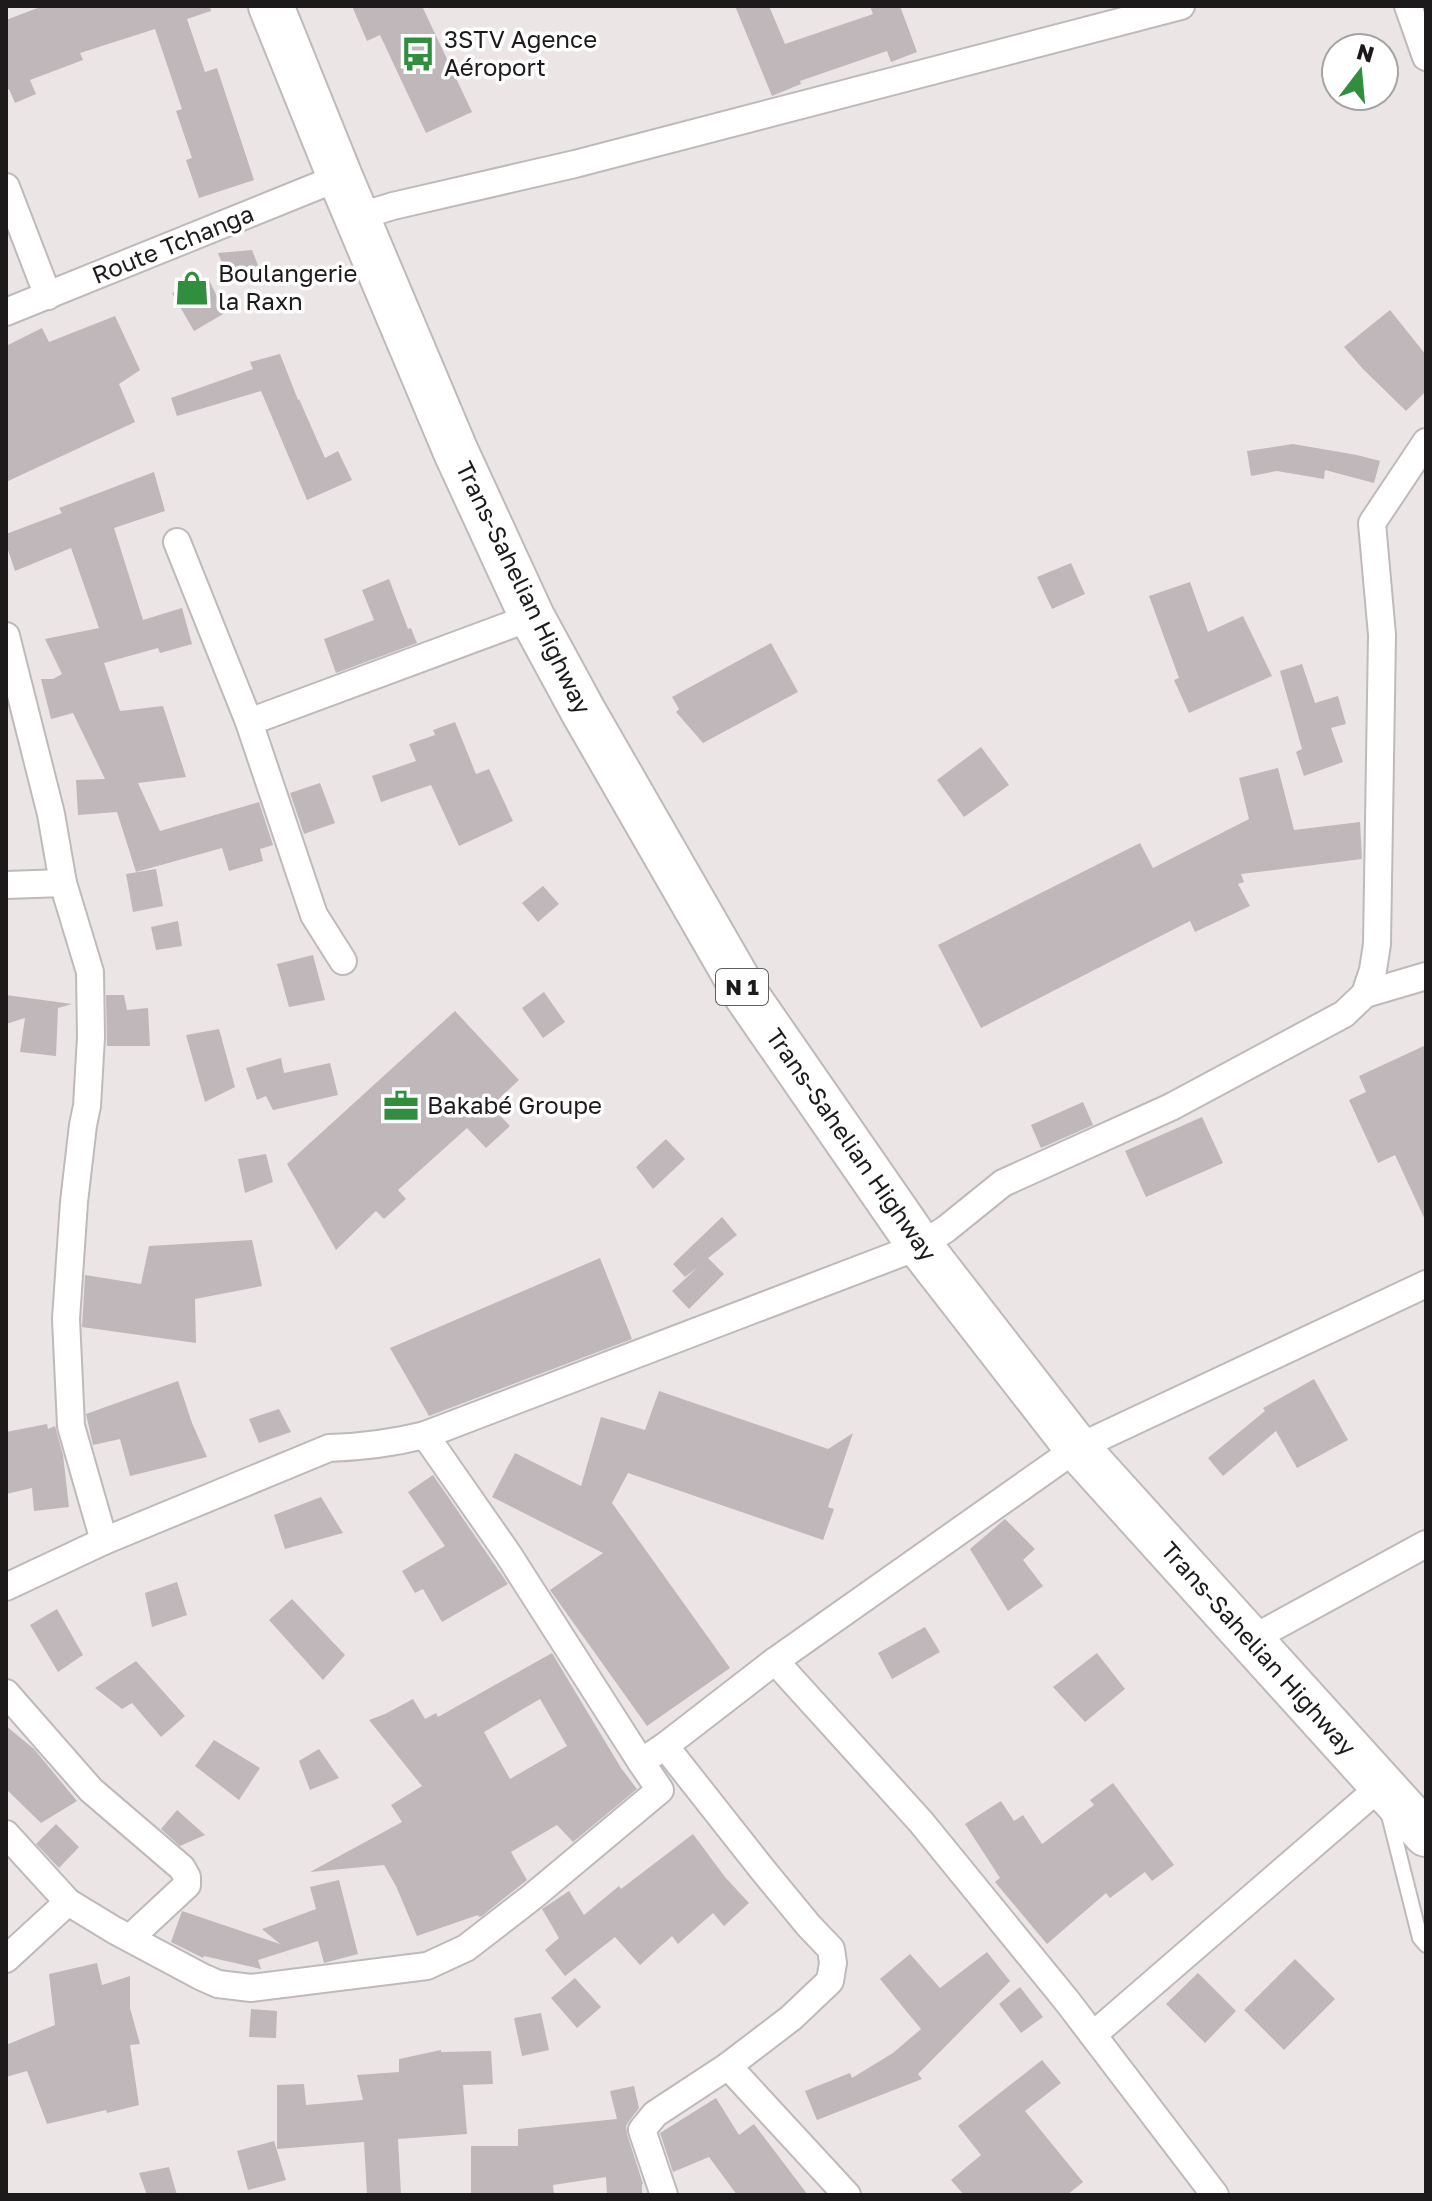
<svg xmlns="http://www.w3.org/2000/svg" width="1432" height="2201" viewBox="0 0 1432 2201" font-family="'Golos Text',sans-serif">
  <rect width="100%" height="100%" fill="#ece5e6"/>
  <g fill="#bfb7b9" fill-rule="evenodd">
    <polygon points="43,6 210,6 211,11 187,19 205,72 217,68 254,180 199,198 186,160 192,158 176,111 182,109 155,29 80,53 83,60 30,80 36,94 15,103 9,89 6,90 6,20"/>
    <polygon points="352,6 422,6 472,112 426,133 380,35 367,41"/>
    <polygon points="735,6 769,6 785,44 873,14 870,6 900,6 917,52 891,62 887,51 800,81 801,84 772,96"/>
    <polygon points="252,250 261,273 237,279 228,279 218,253"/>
    <polygon points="209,280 225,313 194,331 172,293"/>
    <polygon points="1390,310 1426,355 1426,391 1406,411 1363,369 1344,347"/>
    <polygon points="115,316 140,370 119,384 135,422 6,482 6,346 42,328 49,342"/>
    <polygon points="280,354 298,400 299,399 325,458 338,451 352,480 307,500 261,391 177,416 171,398 253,369 250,362"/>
    <polygon points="1293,444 1357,455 1380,461 1374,483 1325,470 1324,479 1277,471 1251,476 1247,451"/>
    <polygon points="154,472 165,511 114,528 143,620 182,608 192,644 160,653 158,648 104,663 120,711 163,706 186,777 138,783 160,831 259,802 273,845 260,849 263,861 229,871 222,848 136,872 117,812 78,815 76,780 105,779 73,713 51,719 41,679 53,679 62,674 45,639 99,628 71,548 15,571 6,544 6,534 62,513 59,508"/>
    <polygon points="1071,563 1085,594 1052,609 1037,577"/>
    <polygon points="389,579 408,629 411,628 417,643 336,673 324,639 374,620 362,590"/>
    <polygon points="1190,582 1208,632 1243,616 1272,676 1189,713 1174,680 1179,678 1149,596"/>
    <polygon points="771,643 798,692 703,743 676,712 679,709 672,697"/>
    <polygon points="1302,664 1315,703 1338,696 1346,724 1331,728 1343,762 1304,776 1296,752 1302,749 1280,671"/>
    <polygon points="455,722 476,774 489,769 513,821 459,846 431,785 381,802 372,776 416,761 409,744 435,735 433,730"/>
    <polygon points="981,747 1009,785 964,817 937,780"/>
    <polygon points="1278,768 1294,830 1360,822 1362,859 1241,874 1244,882 1238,884 1250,906 1195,932 1190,921 981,1028 938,945 1140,843 1153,868 1249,819 1239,778"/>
    <polygon points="320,783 335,823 304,834 290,793"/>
    <polygon points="156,869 163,906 133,912 126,874"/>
    <polygon points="543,886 559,904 538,922 522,903"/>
    <polygon points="178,921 182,946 156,950 151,927"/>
    <polygon points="313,955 325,1000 289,1007 277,964"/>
    <polygon points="544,992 565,1022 543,1038 522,1008"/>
    <polygon points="6,995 72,1004 58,1008 56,1056 20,1052 25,1018 6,1024"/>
    <polygon points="106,995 124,995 127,1010 148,1008 150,1046 107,1046"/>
    <polygon points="455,1011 519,1080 491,1106 510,1126 486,1148 467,1128 398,1190 406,1199 384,1219 376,1211 336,1250 287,1164"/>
    <polygon points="219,1029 235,1087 205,1102 186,1035"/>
    <polygon points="1426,1045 1426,1222 1395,1155 1378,1163 1349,1100 1366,1092 1359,1076"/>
    <polygon points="281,1058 284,1073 330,1063 338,1095 273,1110 266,1096 257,1100 246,1068"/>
    <polygon points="1083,1102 1093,1125 1041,1148 1031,1125"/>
    <polygon points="1202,1117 1223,1163 1146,1197 1125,1151"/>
    <polygon points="666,1139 685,1159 653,1189 636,1167"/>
    <polygon points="266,1154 273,1182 245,1193 238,1159"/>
    <polygon points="722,1217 737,1235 708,1258 724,1274 689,1309 672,1291 698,1267 685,1277 673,1264"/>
    <polygon points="252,1240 262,1286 195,1299 196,1343 82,1327 85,1275 141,1284 149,1246"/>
    <polygon points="600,1258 632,1339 429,1416 390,1348"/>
    <polygon points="1314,1379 1348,1440 1297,1468 1276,1431 1223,1476 1208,1458 1265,1411 1263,1408"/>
    <polygon points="178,1381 192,1423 207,1457 130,1476 120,1439 93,1445 86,1414"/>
    <polygon points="659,1391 828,1449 853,1433 828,1507 834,1509 823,1540 628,1473 612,1503 730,1668 647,1726 550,1590 603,1553 492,1497 515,1453 581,1486 601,1417 645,1430"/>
    <polygon points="279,1409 291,1432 259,1443 249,1419"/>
    <polygon points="47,1424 48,1429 55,1426 63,1455 69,1507 34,1511 32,1488 6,1494 6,1432"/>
    <polygon points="433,1475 508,1584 442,1622 423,1589 415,1593 402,1571 445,1546 408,1492"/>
    <polygon points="321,1497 343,1533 285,1549 274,1515"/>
    <polygon points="1005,1519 1035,1549 1023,1560 1043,1586 1008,1611 970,1549"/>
    <polygon points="177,1582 187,1615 152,1627 145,1593"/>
    <polygon points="292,1599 345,1655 323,1680 269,1620"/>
    <polygon points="57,1609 83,1655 58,1672 30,1625"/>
    <polygon points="925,1627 940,1652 892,1679 878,1653"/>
    <path d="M552,1653L621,1768L637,1789L573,1842L557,1825L511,1852L527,1880L482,1916L479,1917L478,1915L417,1936L396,1886L384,1865L310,1872L402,1822L391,1805L422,1786L369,1720L385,1714L413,1699L425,1719L436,1713L438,1717ZM540,1699L567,1746L510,1779L484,1732Z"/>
    <polygon points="1097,1653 1125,1689 1085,1722 1053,1687"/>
    <polygon points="136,1661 185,1716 161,1737 132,1703 122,1709 95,1688"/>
    <polygon points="6,1726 34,1749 77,1801 41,1823 6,1789"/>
    <polygon points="214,1740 260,1768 239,1800 195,1766"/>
    <polygon points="319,1749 339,1778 310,1790 299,1761"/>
    <polygon points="1113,1783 1174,1865 1152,1881 1145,1872 1110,1898 1106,1893 1047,1944 995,1882 1000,1878 965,1824 1001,1801 1014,1821 1023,1815 1042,1844 1094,1805 1090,1800"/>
    <polygon points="177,1810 205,1835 180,1846 161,1829"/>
    <polygon points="56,1824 79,1847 59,1868 36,1844"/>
    <polygon points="693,1834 725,1877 749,1903 724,1926 713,1913 678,1944 672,1936 640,1965 615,1937 565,1976 545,1950 559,1938 542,1909 569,1891 584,1915 619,1886 621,1889"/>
    <polygon points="339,1880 358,1954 324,1963 318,1941 258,1960 261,1969 204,1956 203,1958 171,1942 182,1911 280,1944 262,1929 316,1909 310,1887"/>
    <polygon points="987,1952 1010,1981 918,2074 922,2079 817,2120 805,2091 850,2073 852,2078 893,2053 921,2029 880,1979 910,1954 940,1988"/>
    <polygon points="1295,1959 1335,1999 1284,2050 1244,2010"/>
    <polygon points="97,1963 102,1985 130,1976 130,2008 140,2044 130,2045 139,2105 107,2113 106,2110 47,2124 27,2071 6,2077 6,2045 55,2025 49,1974"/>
    <polygon points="1198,1973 1236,2011 1205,2043 1166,2004"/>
    <polygon points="575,1978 601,2007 577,2028 551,1998"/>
    <polygon points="1020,1987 1043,2017 1021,2033 999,2004"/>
    <polygon points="251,2009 277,2011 276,2038 249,2037"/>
    <polygon points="541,2013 549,2050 522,2056 514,2018"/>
    <polygon points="441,2050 441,2052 491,2051 493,2084 463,2085 467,2134 398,2139 401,2195 367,2195 364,2142 277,2149 277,2085 304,2084 306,2105 363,2100 357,2075 399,2072 399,2059"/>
    <polygon points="1042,2060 1061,2083 1025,2111 1083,2182 1067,2195 964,2195 951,2180 981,2155 958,2126"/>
    <polygon points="634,2086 639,2108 629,2121 626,2126 627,2134 643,2184 642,2184 642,2195 607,2195 606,2177 553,2185 554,2195 471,2195 471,2146 518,2146 518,2129 617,2119 610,2091"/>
    <polygon points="716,2098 739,2135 754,2124 808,2195 737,2195 709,2157 673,2172 660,2133"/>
    <polygon points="274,2141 286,2180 248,2190 237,2151"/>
    <polygon points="169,2167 177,2195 147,2195 139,2173"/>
  </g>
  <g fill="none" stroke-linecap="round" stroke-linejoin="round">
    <g stroke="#c0b9ba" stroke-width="18">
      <polyline id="lane" points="1388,1811 1420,1938 1426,1945"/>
    </g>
    <g stroke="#c0b9ba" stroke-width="30">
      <g id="street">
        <polyline points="1408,6 1426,57"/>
        <polyline points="6,187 48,296"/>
        <polyline points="357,217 393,206 575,164 1181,6"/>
        <polyline points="6,312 340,177"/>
        <polyline points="177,542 249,722 314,915 343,961"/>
        <polyline points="6,636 51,814 63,883 90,972 91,1037 87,1106 83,1125 74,1202 66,1319 71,1426 104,1541"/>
        <polyline points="249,722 532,617"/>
        <polyline points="6,885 63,883"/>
        <polyline points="1365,994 1426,976"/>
        <polyline points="425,1435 508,1554 641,1762"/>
        <path d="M6,1587L104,1541L329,1448C362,1447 393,1443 425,1435L920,1246L946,1229L1003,1183L1171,1107L1344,1014L1365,994L1373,970L1377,944L1382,635L1372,523L1426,442"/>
        <polyline points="1250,1640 1426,1544"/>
        <polyline points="775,1661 921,1822 1067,2001 1215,2195"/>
        <polyline points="6,1693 91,1790 182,1868 187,1877 187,1885 130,1938"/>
        <polyline points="6,1834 68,1902 114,1930 202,1977 218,1984 251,1988 427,1966 466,1948 532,1897 660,1790 641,1762 665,1746 775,1661 1077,1448 1426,1284"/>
        <polyline points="6,1959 68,1902"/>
        <polyline points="1093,2035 1381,1786"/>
        <polyline points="728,2066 847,2195"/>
        <polyline points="664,2195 642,2130 655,2114 728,2066 791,2018 830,1981 833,1963 831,1949 809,1926 762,1869 665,1746"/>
      </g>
    </g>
    <g stroke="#c0b9ba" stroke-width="48">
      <polyline id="highway" points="271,6 340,177 456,452 532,617 583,711 747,996 920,1246 1077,1448 1426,1834"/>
    </g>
    <use href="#lane" stroke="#fff" stroke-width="14"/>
    <use href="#street" stroke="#fff" stroke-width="26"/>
    <use href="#highway" stroke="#fff" stroke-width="44"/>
  </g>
  <defs>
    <g id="bus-bare" transform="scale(2.76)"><path d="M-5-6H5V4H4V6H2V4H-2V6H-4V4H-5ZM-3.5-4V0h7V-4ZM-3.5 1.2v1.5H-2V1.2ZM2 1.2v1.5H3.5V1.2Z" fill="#328e3f" stroke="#fff" stroke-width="2.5" paint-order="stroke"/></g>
    <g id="shop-bare" transform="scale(2.76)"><path d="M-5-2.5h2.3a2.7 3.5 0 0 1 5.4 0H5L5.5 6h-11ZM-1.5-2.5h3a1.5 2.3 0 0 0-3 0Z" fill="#328e3f" stroke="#fff" stroke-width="2.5" paint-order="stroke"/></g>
    <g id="office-bare" transform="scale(2.76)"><path d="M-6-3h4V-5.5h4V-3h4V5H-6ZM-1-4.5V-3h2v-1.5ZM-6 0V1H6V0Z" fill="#328e3f" stroke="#fff" stroke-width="2.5" paint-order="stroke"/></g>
  </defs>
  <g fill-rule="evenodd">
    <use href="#bus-bare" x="418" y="54"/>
    <use href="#shop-bare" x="192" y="288"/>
    <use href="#office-bare" x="401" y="1106"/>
  </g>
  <g text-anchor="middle" stroke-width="7" stroke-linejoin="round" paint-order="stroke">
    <rect fill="#fff" stroke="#605f5f" stroke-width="2" x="716" y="969" width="52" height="36" rx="6"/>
    <g font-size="22" font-weight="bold" fill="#1c1a1a">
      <text x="742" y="995">N 1</text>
    </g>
    <g font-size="24" fill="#1c1a1a" stroke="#fff" text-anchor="start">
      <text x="444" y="48">3STV Agence<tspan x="444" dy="28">Aéroport</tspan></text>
      <text x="218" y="282">Boulangerie<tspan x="218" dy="28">la Raxn</tspan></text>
      <text x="427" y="1114">Bakabé Groupe</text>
    </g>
    <g font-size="24" fill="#1c1a1a" stroke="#fff">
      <text transform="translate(173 245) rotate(-22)" y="8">Route Tchanga</text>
      <text transform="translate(523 588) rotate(64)" y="8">Trans-Sahelian Highway</text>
      <text transform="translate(851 1145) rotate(55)" y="8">Trans-Sahelian Highway</text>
      <text transform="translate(1258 1649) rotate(48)" y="8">Trans-Sahelian Highway</text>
    </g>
  </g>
  <rect width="1432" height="2201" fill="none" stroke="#1c1a1a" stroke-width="16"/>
  <g transform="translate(1360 72) rotate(16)"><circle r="38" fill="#ffffff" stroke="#a4a3a3" stroke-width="2"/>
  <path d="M0-6L14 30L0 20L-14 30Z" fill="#328e3f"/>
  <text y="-12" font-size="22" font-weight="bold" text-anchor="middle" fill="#1c1a1a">N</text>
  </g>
</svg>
